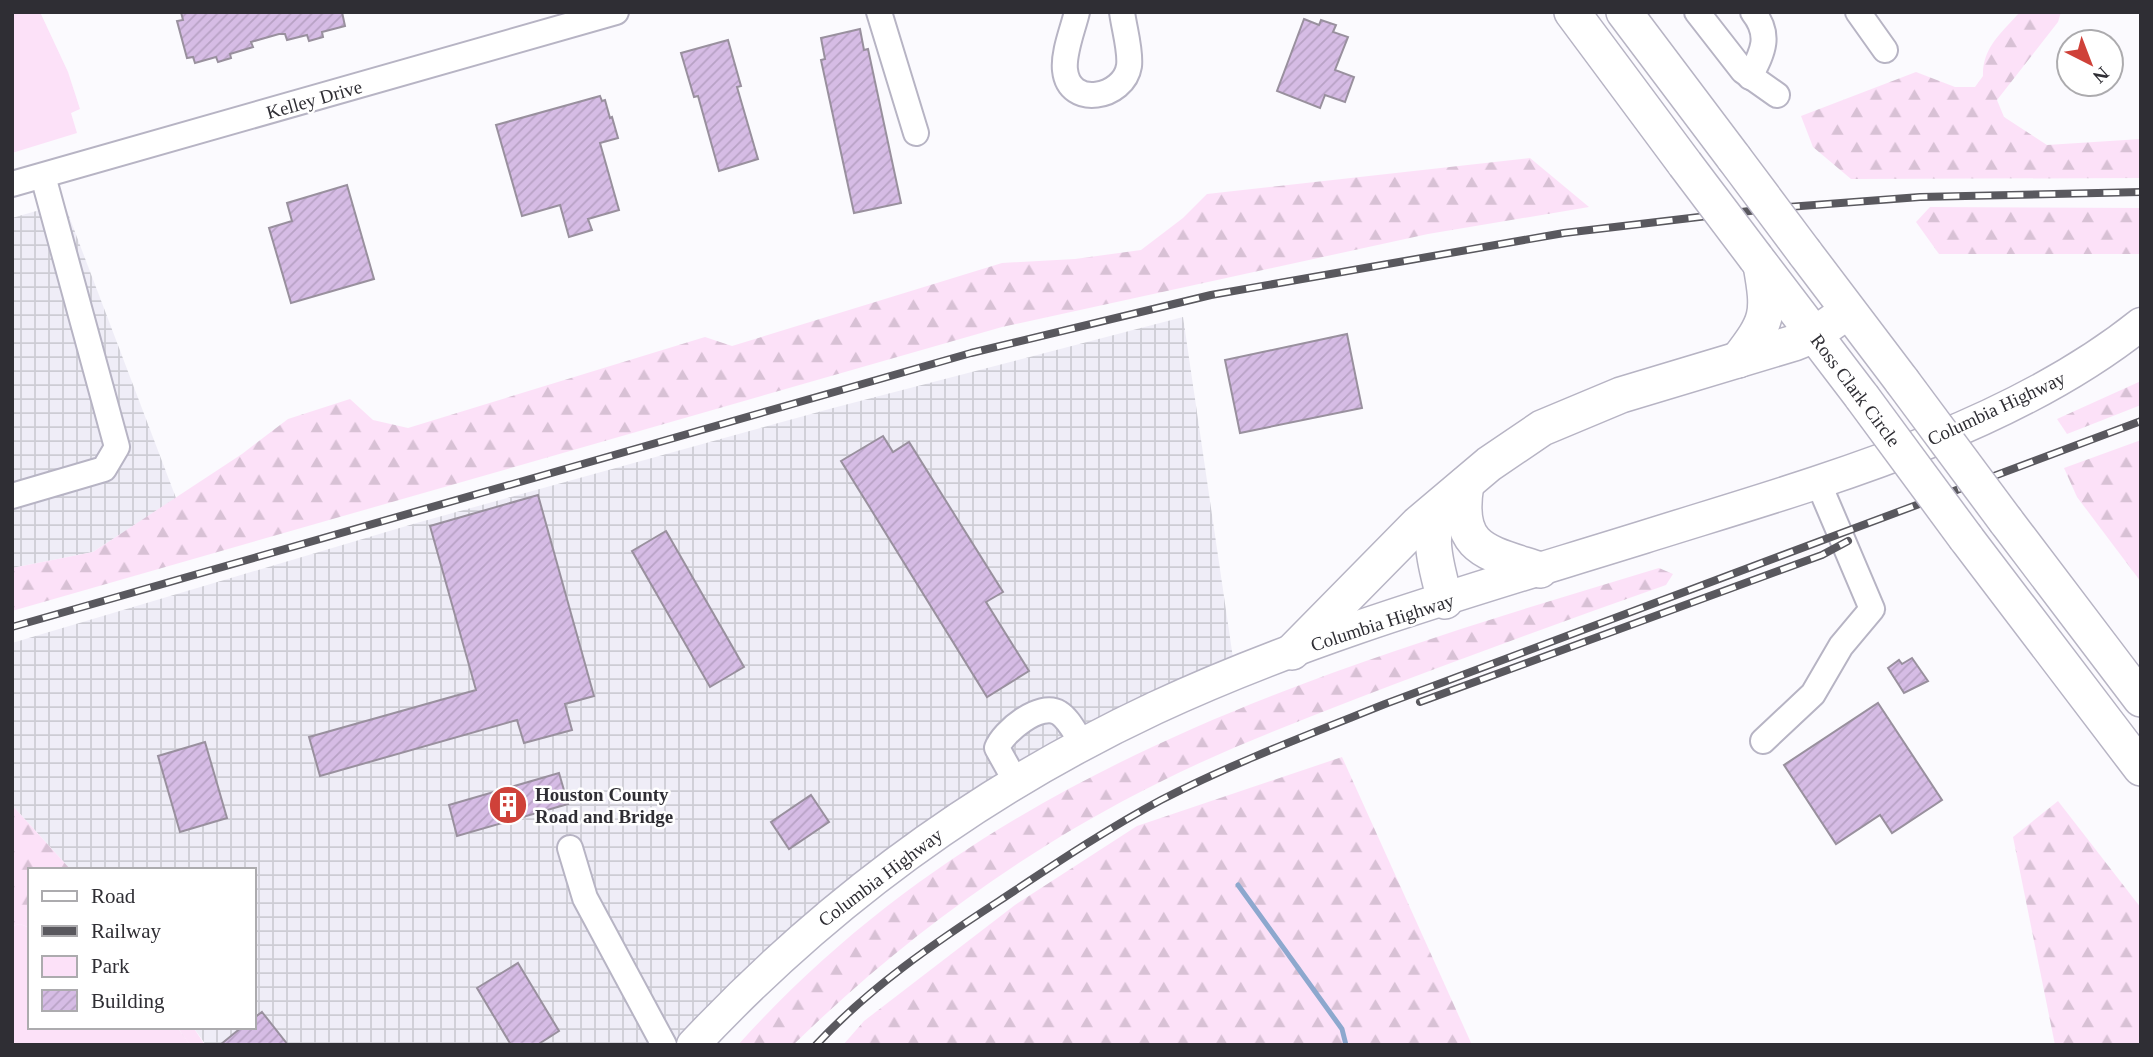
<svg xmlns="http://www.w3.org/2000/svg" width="2153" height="1057" viewBox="0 0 2153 1057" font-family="Georgia,serif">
  <defs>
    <pattern id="industrial-grid" width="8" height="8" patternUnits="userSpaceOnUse" patternTransform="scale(1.75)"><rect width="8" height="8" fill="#efedf7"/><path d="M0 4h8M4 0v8" fill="none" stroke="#cdccd4"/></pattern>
    <pattern id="forest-firs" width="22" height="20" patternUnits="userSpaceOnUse" patternTransform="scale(1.75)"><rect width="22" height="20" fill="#fce1f8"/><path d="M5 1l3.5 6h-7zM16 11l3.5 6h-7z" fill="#d8c1d5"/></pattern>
    <pattern id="building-hatch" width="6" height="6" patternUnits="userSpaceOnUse" patternTransform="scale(1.75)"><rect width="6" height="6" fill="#d6bce5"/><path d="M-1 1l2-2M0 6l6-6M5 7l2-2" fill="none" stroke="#b8a2c5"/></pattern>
  </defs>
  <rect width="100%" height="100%" fill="#fbfafe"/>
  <g fill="url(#industrial-grid)">
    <polygon points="64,203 176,498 93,552 12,568 12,218"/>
    <polygon points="1183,317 1233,658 1112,712 679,1045 206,1045 193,1027 254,1027 254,870 71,870 12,805 12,643 413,524 833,408"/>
  </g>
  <g fill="#fce1f8">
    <polygon points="12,12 40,12 68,72 80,109 71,113 77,133 12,153"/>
    <polygon points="20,924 30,928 30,1027 177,1027 190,1045 12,1045 12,926"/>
  </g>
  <g fill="url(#forest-firs)">
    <path d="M2020,12H2061L2058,22L1997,100L2004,117L2047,145L2141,139V178L1851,179L1813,147L1801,116L1916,72L1955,87H1975L1983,76C1982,48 2002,32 2020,12Z"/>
    <polygon points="1530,158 1589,207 1428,234 1002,327 12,611 12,568 93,552 242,454 288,419 350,399 373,420 408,428 705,337 732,346 1002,263 1075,259 1141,250 1183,218 1207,194"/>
    <polygon points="1930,207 2141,208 2141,254 1939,254 1916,222"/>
    <polygon points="2141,381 2141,405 2067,434 2057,419"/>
    <polygon points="2141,440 2141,582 2077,497 2064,468"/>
    <path d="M1659,568L1673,574L1666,585C1561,622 1457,660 1353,700C1287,726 1221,751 1158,783C1023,850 901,940 793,1045H738C985,770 1317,671 1659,568Z"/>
    <polygon points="1342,757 1472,1045 843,1045 864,1021 1015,905 1137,826"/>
    <polygon points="2058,801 2141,908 2141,1045 2055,1045 2013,837"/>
    <polygon points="12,805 71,870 30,870 30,928 20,924 12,926"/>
    <polygon points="177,1027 193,1027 205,1045 190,1045"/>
  </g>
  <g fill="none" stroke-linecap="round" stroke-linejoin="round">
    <polyline stroke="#8da8ce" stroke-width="5" points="1238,885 1342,1029 1346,1045"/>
  </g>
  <g fill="url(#building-hatch)" stroke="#99909e" stroke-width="2">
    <polygon points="181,12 342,12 345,26 322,32 323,37 309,41 307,35 287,40 285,34 279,34 251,42 253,47 230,54 231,58 218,62 216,57 195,63 193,57 187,58 177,21 183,20"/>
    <polygon points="1304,19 1319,25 1321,20 1336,25 1333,32 1348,37 1335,70 1354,77 1345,102 1325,95 1320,108 1277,91"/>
    <polygon points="860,29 864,50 868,49 901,203 854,213 821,60 825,59 821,38"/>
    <polygon points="728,40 741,86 737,87 758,159 719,171 698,96 694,97 681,53"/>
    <polygon points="600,96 602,101 605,100 610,118 612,117 618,138 600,143 619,210 588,219 592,230 569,237 560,205 522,216 496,125"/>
    <polygon points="347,185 374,279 291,303 269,228 292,221 287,203"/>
    <polygon points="1347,334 1362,408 1240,433 1225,360"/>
    <polygon points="883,436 893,452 909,442 1003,592 986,602 1029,671 987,697 841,461"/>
    <polygon points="538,495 594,696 565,704 572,730 524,743 517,720 320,776 309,737 476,690 430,526"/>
    <polygon points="666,531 744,667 710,687 632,551"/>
    <polygon points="1912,658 1928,681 1904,693 1888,668 1899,660 1902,664"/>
    <polygon points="1878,703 1942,800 1892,833 1880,815 1836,844 1784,765"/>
    <polygon points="205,742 227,818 180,832 158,756"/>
    <polygon points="559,773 568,804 457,836 449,805"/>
    <polygon points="811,795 829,822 789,849 771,822"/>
    <polygon points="518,963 559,1031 537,1045 511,1045 477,988"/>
    <polygon points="262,1012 288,1045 220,1045 242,1027 254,1027 254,1018"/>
  </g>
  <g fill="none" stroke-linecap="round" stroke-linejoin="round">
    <g stroke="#b7b4c4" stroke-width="28">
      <g id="minor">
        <polyline points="879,12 916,133"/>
        <path d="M1077,12C1073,29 1063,53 1065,70C1069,109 1124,98 1129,66C1131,51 1124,28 1122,12"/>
        <polyline points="1697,12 1743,71 1777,95"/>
        <polyline points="1858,12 1885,50"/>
        <path d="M1750,77C1762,53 1772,36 1753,12"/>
        <polyline points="12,184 616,12"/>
        <polyline points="12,496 104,469 117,447 43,176"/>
        <polyline points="1763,741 1813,694 1841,646 1872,609 1818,482"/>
        <path d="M1016,782L997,748C1003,732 1040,701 1059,713C1069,719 1076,735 1083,744"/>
        <polyline points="570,848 585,898 664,1045"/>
      </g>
    </g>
    <g stroke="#b7b4c4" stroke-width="35">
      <path id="major" d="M693,1045C825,904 980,790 1155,708C1311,635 1480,588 1644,537C1809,485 2005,433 2141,324"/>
    </g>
    <g stroke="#b7b4c4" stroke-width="38">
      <g id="highway">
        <polyline points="1572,12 1685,164"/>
        <polyline points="1624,12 1734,158"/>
        <polyline points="1805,253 1902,381"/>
        <polyline points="1756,258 1862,397"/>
        <path d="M1738,360C1768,321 1770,315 1761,265"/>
        <path d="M1466,484C1455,550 1486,552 1540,570"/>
        <polyline points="2006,521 2141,699"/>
        <polyline points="1966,538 2141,768"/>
        <path d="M1445,601C1437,565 1423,534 1446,502"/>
        <polyline points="1292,652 1418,524 1489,464 1542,428 1621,395 1794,343 1814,335 1848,311"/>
      </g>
    </g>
    <use href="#minor" stroke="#fff" stroke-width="24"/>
    <use href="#major" stroke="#fff" stroke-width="32"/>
    <use href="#highway" stroke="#fff" stroke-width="35"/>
    <g stroke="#59585e" stroke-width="8">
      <g id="rail">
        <polyline points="12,627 971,353 1211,295 1564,233 1775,208 1920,197 2141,192"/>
        <polyline points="1420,702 1822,555 1848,541"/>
        <path d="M816,1045C869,988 934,943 999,901C1052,866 1105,830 1161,800C1233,763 1310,734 1385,704L2141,421"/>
      </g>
    </g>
    <use href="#rail" stroke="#fff" stroke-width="5" stroke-dasharray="16" stroke-linecap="butt"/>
    <g stroke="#b7b4c4" stroke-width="38" stroke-linecap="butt">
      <g id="highway-bridge">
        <polyline points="1734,158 1805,253"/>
        <polyline points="1685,164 1756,258"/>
        <polyline points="1902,381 2006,521"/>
        <polyline points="1862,397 1966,538"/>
      </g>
    </g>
    <use href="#highway-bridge" stroke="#fff" stroke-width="35"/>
  </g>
  <defs>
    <g id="building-disc" transform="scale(2.0125)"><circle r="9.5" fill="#cf4139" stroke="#fff"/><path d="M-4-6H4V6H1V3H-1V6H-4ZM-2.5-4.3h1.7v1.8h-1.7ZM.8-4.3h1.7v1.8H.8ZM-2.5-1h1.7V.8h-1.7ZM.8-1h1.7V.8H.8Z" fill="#fff"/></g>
  </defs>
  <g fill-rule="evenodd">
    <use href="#building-disc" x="508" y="805"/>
  </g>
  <g text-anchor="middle" stroke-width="5" stroke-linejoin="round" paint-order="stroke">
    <g font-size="19" fill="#2f2e34" stroke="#fff">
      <text transform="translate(314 99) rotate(-16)" y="7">Kelley Drive</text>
      <text transform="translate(1856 390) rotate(53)" y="7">Ross Clark Circle</text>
      <text transform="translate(1996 408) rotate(-25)" y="7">Columbia Highway</text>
      <text transform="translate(1382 622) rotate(-18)" y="7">Columbia Highway</text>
      <text transform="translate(880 877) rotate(-37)" y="7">Columbia Highway</text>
    </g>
    <g font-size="19" font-weight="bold" fill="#2f2e34" stroke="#fff" text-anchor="start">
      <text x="535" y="801">Houston County<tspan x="535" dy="22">Road and Bridge</tspan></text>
    </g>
  </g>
  <rect width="2153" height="1057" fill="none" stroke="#2f2e34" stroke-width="28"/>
  <rect x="28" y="868" width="228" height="161" fill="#ffffff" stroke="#acabae" stroke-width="2"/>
  <rect x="42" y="891" width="35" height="10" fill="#ffffff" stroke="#acabae" stroke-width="2"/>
  <text x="91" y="903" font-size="21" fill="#2f2e34">Road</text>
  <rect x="42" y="926" width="35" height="10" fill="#59585e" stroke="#acabae" stroke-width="2"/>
  <text x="91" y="938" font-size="21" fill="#2f2e34">Railway</text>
  <rect x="42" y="956" width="35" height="21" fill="#fce1f8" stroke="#acabae" stroke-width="2"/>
  <text x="91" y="973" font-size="21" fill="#2f2e34">Park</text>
  <rect x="42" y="990" width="35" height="21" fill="url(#building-hatch)" stroke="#acabae" stroke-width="2"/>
  <text x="91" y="1008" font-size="21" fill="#2f2e34">Building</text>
  <g transform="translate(2090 63) rotate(138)"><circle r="33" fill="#ffffff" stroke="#acabae" stroke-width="2"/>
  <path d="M0-5L12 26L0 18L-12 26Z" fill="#cf4139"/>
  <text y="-10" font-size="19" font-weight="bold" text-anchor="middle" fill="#2f2e34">N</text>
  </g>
</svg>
